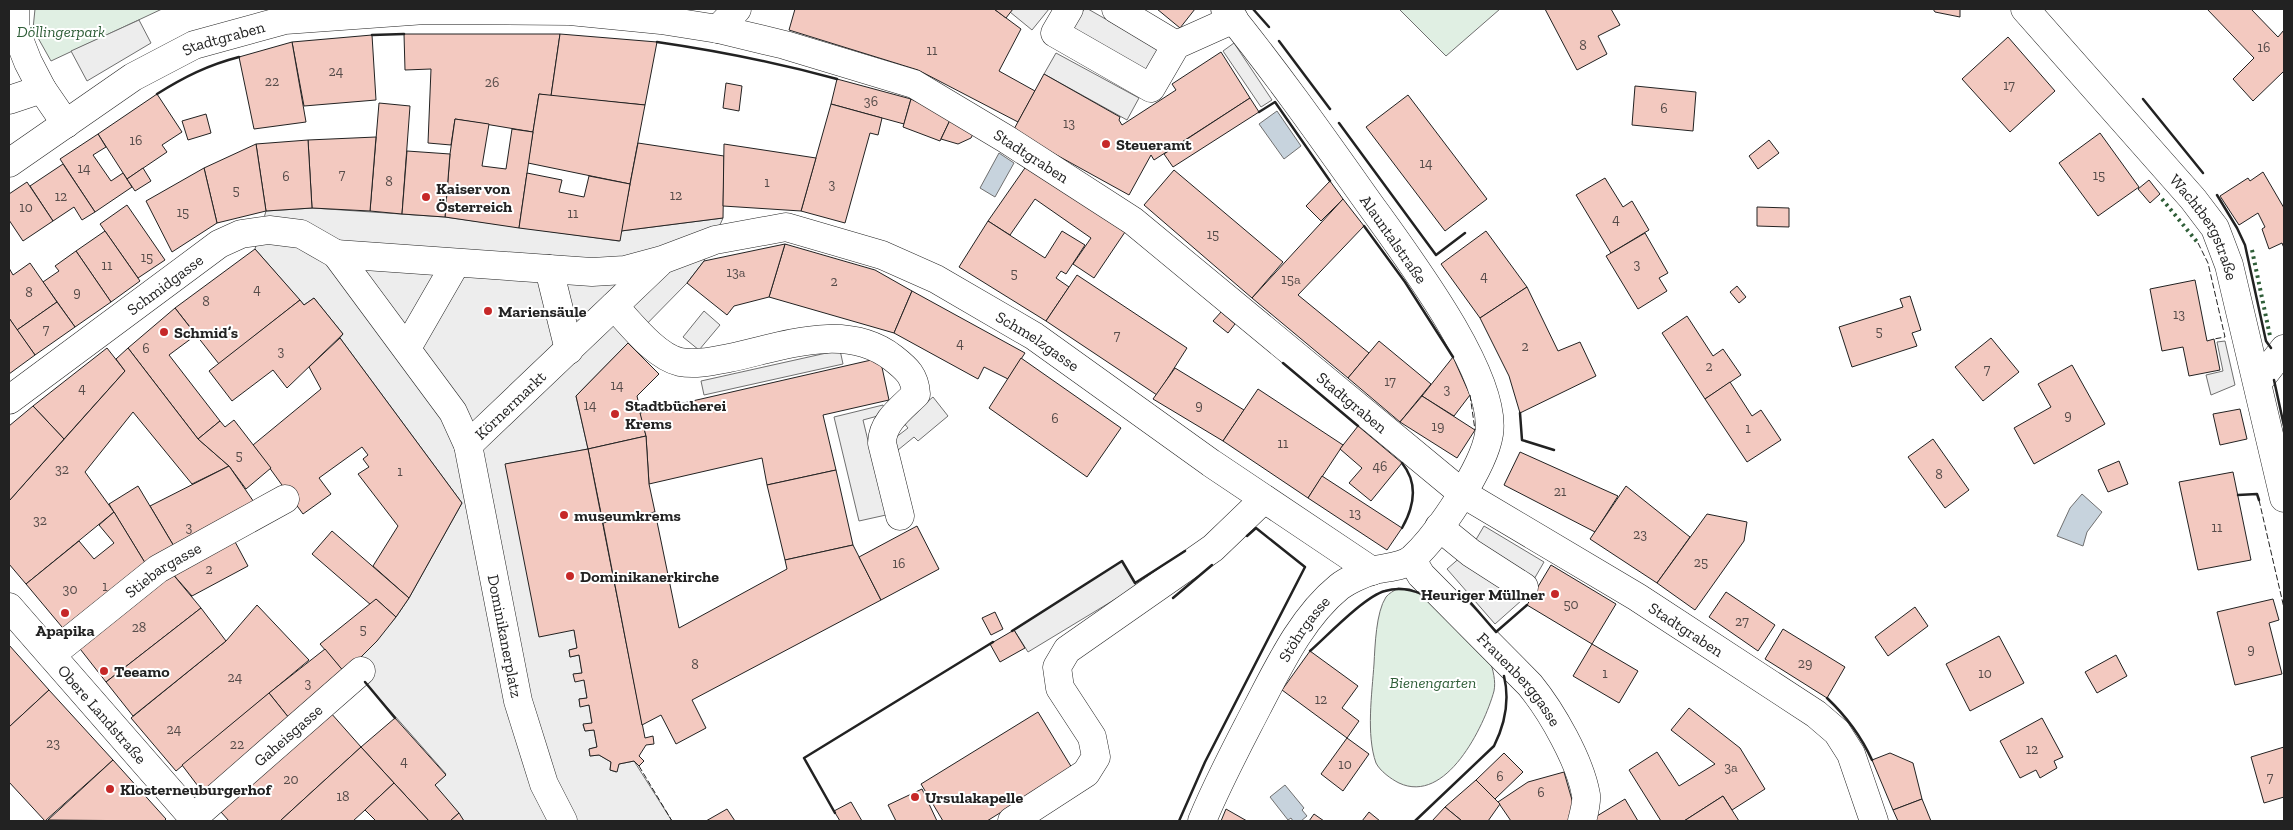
<svg xmlns="http://www.w3.org/2000/svg" width="2293" height="830" viewBox="0 0 2293 830" font-family="'Zilla Slab',serif">
  <rect width="100%" height="100%" fill="#fff"/>
  <g fill="#e0efe3" stroke="#6f6f6f">
    <polygon points="35,9 162,9 51,61 33,29"/>
    <polygon points="1399,9 1500,9 1446,56"/>
    <path d="M1398,588L1410,589L1425,596L1490,661C1493,670 1496,681 1494,691C1484,727 1446,805 1399,783C1391,779 1380,771 1376,763C1366,735 1372,693 1374,664C1375,646 1376,612 1386,597C1389,593 1394,591 1398,588Z"/>
  </g>
  <g fill="#ededed" stroke="#6f6f6f">
    <polygon points="1013,9 1049,9 1032,30 1010,12"/>
    <polygon points="1084,9 1088,9 1158,49 1146,71 1073,29"/>
    <polygon points="139,20 151,43 87,81 71,51"/>
    <polygon points="1234,43 1272,100 1261,107 1223,51"/>
    <polygon points="1056,53 1139,98 1127,120 1044,74"/>
    <polygon points="313,208 445,217 619,241 621,231 723,218 704,261 687,283 576,396 588,449 506,464 574,630 577,648 569,650 570,657 579,655 582,673 574,674 584,680 587,698 579,699 580,706 589,705 592,723 583,725 585,731 594,730 597,747 589,749 590,756 599,755 611,762 610,770 616,772 619,764 634,761 672,821 464,821 435,785 446,774 364,681 345,673 396,617 409,598 462,503 340,338 343,334 314,298 304,305 255,249 266,211"/>
    <polygon points="704,311 720,325 699,350 683,337"/>
    <polygon points="2225,341 2235,385 2211,395 2206,375 2223,371 2217,342"/>
    <polygon points="840,350 843,364 704,395 701,381"/>
    <polygon points="933,397 948,416 918,441 914,437 898,450 891,441 908,428 903,422"/>
    <polygon points="883,405 885,414 863,420 886,515 859,521 834,417"/>
    <polygon points="1484,526 1544,562 1522,600 1495,624 1447,569 1471,548"/>
    <polygon points="1122,561 1137,586 1028,652 1014,630"/>
  </g>
  <g fill="#c7d3dd" stroke="#6f6f6f">
    <polygon points="1277,111 1301,146 1284,159 1259,124"/>
    <polygon points="999,153 1014,163 995,197 980,188"/>
    <polygon points="2082,494 2102,512 2087,532 2083,546 2057,536 2070,508"/>
    <polygon points="1285,785 1304,808 1302,810 1307,816 1301,821 1293,821 1291,818 1288,820 1270,797"/>
  </g>
  <g fill="#f3c9c0" stroke="#222">
    <polygon points="795,9 994,9 1021,29 999,71 1035,91 1018,122 918,70 789,30"/>
    <polygon points="994,9 1013,9 1006,18"/>
    <polygon points="1157,9 1195,9 1180,28"/>
    <polygon points="1545,9 1611,9 1620,25 1598,36 1607,54 1577,70"/>
    <polygon points="1933,9 1960,9 1960,17 1935,12"/>
    <polygon points="2207,9 2251,9 2278,37 2284,30 2284,71 2253,101 2233,79 2254,58"/>
    <polygon points="404,34 560,34 551,96 539,94 533,132 455,119 451,145 428,143 431,69 405,70"/>
    <polygon points="560,34 657,42 645,105 551,96"/>
    <polygon points="372,35 376,100 304,106 292,42"/>
    <polygon points="2008,37 2055,91 2010,132 1962,79"/>
    <polygon points="292,42 306,122 254,129 239,57"/>
    <polygon points="1221,52 1250,98 1154,160 1151,155 1129,195 1013,131 1044,74 1120,117 1119,120 1122,125 1176,90 1172,84"/>
    <polygon points="837,79 911,99 904,124 831,104"/>
    <polygon points="726,83 742,86 739,111 723,108"/>
    <polygon points="1635,86 1696,92 1693,131 1632,125"/>
    <polygon points="157,94 182,132 162,145 167,152 127,179 98,134"/>
    <polygon points="539,94 645,105 630,184 528,163"/>
    <polygon points="1408,95 1487,199 1445,231 1366,127"/>
    <polygon points="1250,98 1259,112 1173,167 1164,154"/>
    <polygon points="911,99 951,118 940,141 903,127"/>
    <polygon points="379,103 410,106 402,214 370,211"/>
    <polygon points="831,104 882,118 878,135 870,133 845,223 801,211"/>
    <polygon points="206,114 211,133 188,140 182,121"/>
    <polygon points="951,118 974,132 971,138 958,144 941,139"/>
    <polygon points="455,119 489,124 482,166 506,169 512,129 533,132 519,228 445,217 450,154"/>
    <polygon points="2100,133 2139,187 2098,216 2059,163"/>
    <polygon points="98,134 106,147 93,155 111,181 123,173 132,187 95,212 60,159"/>
    <polygon points="376,137 370,211 312,208 308,140"/>
    <polygon points="308,140 312,208 266,211 256,144"/>
    <polygon points="1769,140 1779,153 1758,169 1749,156"/>
    <polygon points="638,143 724,156 723,218 621,231"/>
    <polygon points="256,144 266,211 217,223 204,168"/>
    <polygon points="724,144 816,158 801,211 723,206"/>
    <polygon points="407,151 450,154 445,217 402,214"/>
    <polygon points="63,164 95,212 82,220 74,207 53,221 30,186"/>
    <polygon points="1027,165 1125,232 1094,278 1073,264 1091,238 1035,199 1010,235 988,221"/>
    <polygon points="143,168 151,181 135,191 127,179"/>
    <polygon points="204,168 217,223 172,252 146,201"/>
    <polygon points="1174,170 1283,262 1252,298 1144,205"/>
    <polygon points="2263,172 2284,208 2284,248 2282,243 2269,249 2262,229 2265,227 2258,213 2239,225 2220,196 2248,178 2250,181"/>
    <polygon points="527,173 562,180 559,192 584,197 589,176 630,184 620,241 519,228"/>
    <polygon points="1605,178 1623,207 1632,201 1649,230 1611,253 1576,195"/>
    <polygon points="2149,180 2160,194 2150,203 2138,189"/>
    <polygon points="1330,181 1343,199 1321,221 1306,206"/>
    <polygon points="27,182 53,221 23,241 9,220 9,194"/>
    <polygon points="1343,199 1364,226 1298,295 1369,353 1348,378 1252,298"/>
    <polygon points="127,205 165,260 138,278 100,224"/>
    <polygon points="1757,207 1789,208 1789,227 1757,226"/>
    <polygon points="988,221 1045,258 1062,231 1085,245 1066,274 1061,271 1056,278 1069,287 1046,321 959,267"/>
    <polygon points="105,231 140,281 111,302 76,251"/>
    <polygon points="1486,231 1527,287 1480,318 1441,264"/>
    <polygon points="1645,233 1668,273 1659,278 1667,291 1638,309 1606,256"/>
    <polygon points="785,244 875,270 912,291 894,333 769,297"/>
    <polygon points="785,244 769,297 734,306 727,315 687,283 704,261"/>
    <polygon points="255,249 300,300 219,364 175,308"/>
    <polygon points="76,251 111,302 75,327 43,282 59,271 55,266"/>
    <polygon points="30,263 57,302 17,330 9,318 9,268 13,275"/>
    <polygon points="1077,275 1187,348 1157,395 1046,321"/>
    <polygon points="2195,280 2207,341 2214,339 2220,370 2189,376 2183,347 2162,351 2150,289"/>
    <polygon points="1737,286 1746,297 1739,303 1730,292"/>
    <polygon points="1527,287 1558,351 1580,342 1596,376 1520,413 1509,376 1480,318"/>
    <polygon points="912,291 1025,353 1008,379 984,367 978,379 894,333"/>
    <polygon points="1910,296 1921,330 1912,333 1917,346 1852,367 1839,327 1903,307 1900,299"/>
    <polygon points="314,298 343,334 287,388 273,370 232,401 209,371 300,300 304,305"/>
    <polygon points="57,302 75,327 35,355 17,330"/>
    <polygon points="175,308 196,335 169,355 220,421 198,439 128,348"/>
    <polygon points="1221,312 1235,324 1228,333 1213,321"/>
    <polygon points="1687,316 1713,356 1723,349 1741,375 1705,399 1662,333"/>
    <polygon points="9,318 35,355 9,374"/>
    <polygon points="340,338 462,503 409,598 373,566 398,526 358,474 369,467 363,459 368,455 362,447 319,478 331,494 303,514 253,445 321,389 309,367"/>
    <polygon points="1991,338 2019,372 1983,401 1955,367"/>
    <polygon points="1379,341 1431,384 1400,422 1348,378"/>
    <polygon points="628,343 659,374 637,396 646,436 588,449 576,396"/>
    <polygon points="107,348 125,371 64,439 33,406"/>
    <polygon points="128,348 198,439 229,466 192,484 133,412 85,472 114,512 26,584 9,564 9,501 125,371 116,359"/>
    <polygon points="1453,357 1470,395 1454,416 1422,396"/>
    <polygon points="880,358 889,400 823,415 836,470 767,485 762,458 649,484 646,436 640,413"/>
    <polygon points="1021,358 1121,428 1087,477 989,408"/>
    <polygon points="2072,365 2105,424 2034,464 2014,428 2051,407 2038,384"/>
    <polygon points="1175,368 1244,410 1223,441 1153,399"/>
    <polygon points="1730,382 1752,416 1761,410 1781,440 1747,462 1705,399"/>
    <polygon points="1258,389 1343,445 1308,498 1223,441"/>
    <polygon points="1422,396 1475,430 1457,458 1400,422"/>
    <polygon points="33,406 64,439 9,501 9,426"/>
    <polygon points="2240,409 2247,439 2220,445 2213,414"/>
    <polygon points="234,420 271,468 246,489 229,466 198,439 220,421 225,427"/>
    <polygon points="1358,426 1402,463 1371,501 1349,483 1362,468 1340,449"/>
    <polygon points="646,436 649,484 655,512 603,523 588,449"/>
    <polygon points="1933,439 1969,490 1945,508 1908,457"/>
    <polygon points="588,449 645,738 653,736 654,744 646,745 639,756 644,761 639,766 634,761 619,764 617,772 610,770 611,762 599,755 590,756 589,749 597,747 594,730 585,731 583,724 592,723 589,705 580,707 579,699 587,698 584,680 575,682 573,674 582,673 579,655 570,657 569,650 577,648 574,630 539,637 505,464"/>
    <polygon points="1520,452 1618,496 1595,532 1504,485"/>
    <polygon points="2119,461 2128,484 2108,492 2098,470"/>
    <polygon points="229,466 256,505 175,548 150,506"/>
    <polygon points="836,470 853,545 785,560 767,485"/>
    <polygon points="2233,472 2251,560 2198,570 2179,482"/>
    <polygon points="1322,476 1402,528 1387,550 1308,498"/>
    <polygon points="138,486 175,548 147,566 109,504"/>
    <polygon points="1626,486 1690,537 1657,583 1590,539"/>
    <polygon points="114,512 147,566 67,633 26,584 79,541 94,559 114,543 99,525"/>
    <polygon points="655,512 679,628 787,569 785,560 853,545 881,600 692,700 706,728 676,744 661,715 642,725 603,523"/>
    <polygon points="1707,514 1747,522 1744,541 1695,610 1657,583"/>
    <polygon points="917,526 939,569 881,600 859,557"/>
    <polygon points="332,531 409,598 396,617 376,599 371,605 312,554"/>
    <polygon points="233,538 248,566 192,596 171,572"/>
    <polygon points="1551,565 1616,604 1592,644 1527,605"/>
    <polygon points="171,572 201,608 106,682 77,645"/>
    <polygon points="1726,592 1775,625 1758,651 1709,617"/>
    <polygon points="376,599 396,617 377,641 345,673 320,644"/>
    <polygon points="2273,599 2279,620 2269,623 2282,674 2235,685 2217,612"/>
    <polygon points="257,605 309,660 176,771 131,718 226,641"/>
    <polygon points="1915,607 1928,626 1888,656 1875,637"/>
    <polygon points="201,608 226,641 133,716 106,682"/>
    <polygon points="995,612 1003,629 991,635 982,618"/>
    <polygon points="1783,629 1845,667 1827,698 1765,659"/>
    <polygon points="1014,630 1025,648 1000,662 990,644"/>
    <polygon points="1999,636 2024,683 1970,711 1946,664"/>
    <polygon points="1592,644 1638,671 1619,703 1573,676"/>
    <polygon points="9,645 49,690 9,727"/>
    <polygon points="325,649 345,673 293,723 269,693"/>
    <polygon points="1310,651 1358,686 1342,708 1359,721 1347,738 1282,690"/>
    <polygon points="2116,655 2127,676 2097,693 2085,672"/>
    <polygon points="49,690 113,760 45,821 9,782 9,727"/>
    <polygon points="269,693 293,723 204,794 182,765"/>
    <polygon points="1689,708 1740,748 1765,789 1732,810 1723,796 1684,821 1661,821 1629,770 1657,752 1679,786 1715,764 1671,730"/>
    <polygon points="330,712 361,747 280,821 229,821 221,812"/>
    <polygon points="1038,712 1072,768 987,821 943,821 921,784"/>
    <polygon points="395,718 446,775 435,785 459,813 450,821 429,821 361,747"/>
    <polygon points="2042,718 2063,757 2054,761 2057,768 2040,778 2036,770 2020,778 2000,741"/>
    <polygon points="1347,738 1369,754 1343,791 1321,774"/>
    <polygon points="361,747 394,783 365,810 353,821 280,821"/>
    <polygon points="2284,747 2284,797 2264,803 2251,757"/>
    <polygon points="1504,753 1523,772 1495,799 1476,780"/>
    <polygon points="1890,753 1913,763 1922,799 1893,810 1872,760"/>
    <polygon points="113,760 166,819 164,821 48,820"/>
    <polygon points="1564,772 1574,807 1572,821 1511,821 1498,802 1528,782"/>
    <polygon points="1476,780 1500,804 1488,821 1462,821 1445,807"/>
    <polygon points="394,783 429,821 376,821 365,810"/>
    <polygon points="922,789 937,821 896,821 888,805"/>
    <polygon points="1723,796 1739,821 1684,821"/>
    <polygon points="1625,799 1638,821 1591,821 1592,819"/>
    <polygon points="1922,799 1931,821 1898,821 1893,810"/>
    <polygon points="851,802 862,821 840,821 834,811"/>
    <polygon points="1445,807 1462,821 1432,821"/>
    <polygon points="727,809 735,821 706,821"/>
    <polygon points="1226,809 1247,821 1221,821"/>
    <polygon points="1369,812 1380,821 1362,821"/>
    <polygon points="459,813 464,821 450,821"/>
    <polygon points="1314,814 1324,821 1309,821"/>
  </g>
  <g fill="none" stroke-linecap="round" stroke-linejoin="round">
    <g stroke="#222" stroke-width="29">
      <g id="minor">
        <polyline points="15,9 15,29 28,62 42,89 66,124"/>
        <polyline points="1069,9 1055,33 1151,88 1176,45 1234,19"/>
        <polyline points="1116,9 1176,45"/>
        <path id="s1" d="M2025,9L2193,199L2215,228L2229,265L2284,498"/>
        <polyline points="718,29 737,9"/>
        <polyline points="9,100 42,89"/>
        <path id="s2" d="M9,163L133,77L194,45L285,20L425,10L570,11L661,20L718,29L785,45L914,84L1006,139L1133,221L1462,493L1637,597L1816,714L1837,732L1851,754L1874,821"/>
        <path id="s3" d="M336,254L592,272L625,270L662,260L715,240L786,227L882,255L936,279L1034,336L1211,463L1372,571"/>
        <polyline points="549,269 569,350"/>
        <path d="M614,306C630,323 656,357 680,362C696,365 713,361 729,358C782,347 845,321 893,358C907,369 915,376 916,394C902,408 882,422 882,443L900,516"/>
        <polyline points="407,348 456,263"/>
        <polyline points="2258,382 2284,349"/>
        <path id="s4" d="M9,400L219,244L241,234L269,230L301,234L336,254L453,412L468,445L518,701L544,784L563,821"/>
        <path id="s5" d="M468,445L659,263"/>
        <polyline points="1439,527 1471,553 1524,587"/>
        <path id="s6" d="M1412,560L1421,575L1530,685C1552,712 1580,761 1586,795C1587,803 1584,813 1582,821"/>
        <path id="s7" d="M9,607L196,821"/>
        <path id="s8" d="M51,655L158,569L285,499"/>
        <path id="s9" d="M193,818L361,671"/>
        <polyline points="1012,821 1086,773 1096,757 1092,737 1060,688 1057,667 1067,650 1213,548 1264,499"/>
        <path id="s10" d="M1202,821C1218,782 1238,745 1257,708C1279,666 1302,617 1339,587C1348,580 1364,573 1375,570C1387,567 1404,567 1413,558C1438,535 1484,467 1489,434C1499,373 1396,242 1361,192C1317,130 1273,68 1225,9"/>
      </g>
    </g>
    <use href="#minor" stroke="#fff" stroke-width="28"/>
    <g stroke="#2f5e38" stroke-width="4" stroke-dasharray="2.5 4" stroke-linecap="butt">
      <polyline points="2162,199 2198,243"/>
      <polyline points="2252,250 2270,336"/>
    </g>
    <g stroke="#222" stroke-width="1" stroke-dasharray="6 2.5" stroke-linecap="butt">
      <polyline points="2198,243 2208,263 2225,337 2214,339"/>
      <polyline points="1470,395 1475,430"/>
      <polyline points="2259,500 2284,608"/>
      <polyline points="639,766 672,821"/>
    </g>
    <g stroke="#222" stroke-width="2.5">
      <polyline points="1253,9 1269,27"/>
      <polyline points="372,35 404,34"/>
      <polyline points="1279,41 1330,109"/>
      <path d="M657,42C719,51 778,63 837,79"/>
      <path d="M157,94C184,77 208,65 239,57"/>
      <polyline points="2143,99 2203,173"/>
      <polyline points="1259,112 1275,102 1330,181"/>
      <polyline points="1339,123 1436,255 1465,233"/>
      <polyline points="2217,195 2237,228 2245,245 2266,341 2271,348"/>
      <polyline points="1364,226 1405,282 1453,357"/>
      <polyline points="1283,363 1358,426"/>
      <polyline points="2274,380 2284,426"/>
      <polyline points="1520,413 1522,440 1554,450"/>
      <polyline points="2238,495 2257,494 2259,500"/>
      <path d="M1402,528C1414,507 1419,484 1402,463"/>
      <polyline points="1173,598 1212,565"/>
      <polyline points="1471,603 1496,632 1527,605"/>
      <polyline points="1012,631 1122,561 1135,583 1185,551"/>
      <path d="M1310,651C1327,636 1365,596 1385,591C1398,587 1410,589 1422,594"/>
      <polyline points="365,682 395,718"/>
      <path d="M1827,698C1846,716 1861,736 1872,760"/>
      <polyline points="835,813 804,758 993,642"/>
      <polyline points="1179,821 1205,762 1305,567 1256,528 1247,536"/>
      <path d="M1415,821L1494,746C1505,724 1510,701 1504,676"/>
    </g>
  </g>
  <g fill="#c62828" stroke="#fff" stroke-width="2">
    <circle cx="1106" cy="144" r="5"/>
    <circle cx="426" cy="197" r="5"/>
    <circle cx="488" cy="311" r="5"/>
    <circle cx="164" cy="332" r="5"/>
    <circle cx="615" cy="414" r="5"/>
    <circle cx="564" cy="515" r="5"/>
    <circle cx="570" cy="576" r="5"/>
    <circle cx="1555" cy="594" r="5"/>
    <circle cx="65" cy="613" r="5"/>
    <circle cx="104" cy="671" r="5"/>
    <circle cx="110" cy="789" r="5"/>
    <circle cx="915" cy="797" r="5"/>
  </g>
  <g text-anchor="middle" stroke-width="4" stroke-linejoin="round" paint-order="stroke">
    <g font-size="14" fill="#564c4a">
      <text x="1583" y="50">8</text>
      <text x="2264" y="52">16</text>
      <text x="932" y="55">11</text>
      <text x="336" y="76">24</text>
      <text x="272" y="86">22</text>
      <text x="492" y="87">26</text>
      <text x="2009" y="90">17</text>
      <text x="871" y="106">36</text>
      <text x="1664" y="113">6</text>
      <text x="1069" y="128">13</text>
      <text x="136" y="145">16</text>
      <text x="1426" y="168">14</text>
      <text x="84" y="173">14</text>
      <text x="342" y="179">7</text>
      <text x="2099" y="180">15</text>
      <text x="286" y="181">6</text>
      <text x="389" y="186">8</text>
      <text x="767" y="187">1</text>
      <text x="832" y="189">3</text>
      <text x="236" y="195">5</text>
      <text x="676" y="200">12</text>
      <text x="61" y="201">12</text>
      <text x="26" y="212">10</text>
      <text x="183" y="217">15</text>
      <text x="573" y="218">11</text>
      <text x="1616" y="224">4</text>
      <text x="1213" y="239">15</text>
      <text x="147" y="262">15</text>
      <text x="1637" y="269">3</text>
      <text x="107" y="270">11</text>
      <text x="736" y="277">13a</text>
      <text x="1014" y="278">5</text>
      <text x="1484" y="281">4</text>
      <text x="1291" y="284">15a</text>
      <text x="834" y="286">2</text>
      <text x="257" y="294">4</text>
      <text x="29" y="297">8</text>
      <text x="77" y="297">9</text>
      <text x="206" y="306">8</text>
      <text x="2179" y="319">13</text>
      <text x="46" y="334">7</text>
      <text x="1879" y="336">5</text>
      <text x="1117" y="340">7</text>
      <text x="960" y="348">4</text>
      <text x="1525" y="351">2</text>
      <text x="146" y="353">6</text>
      <text x="281" y="356">3</text>
      <text x="1709" y="371">2</text>
      <text x="1987" y="374">7</text>
      <text x="1390" y="386">17</text>
      <text x="617" y="390">14</text>
      <text x="82" y="393">4</text>
      <text x="1447" y="394">3</text>
      <text x="590" y="410">14</text>
      <text x="1199" y="410">9</text>
      <text x="2068" y="420">9</text>
      <text x="1055" y="423">6</text>
      <text x="1438" y="431">19</text>
      <text x="1748" y="433">1</text>
      <text x="1283" y="448">11</text>
      <text x="239" y="460">5</text>
      <text x="1380" y="471">46</text>
      <text x="62" y="474">32</text>
      <text x="400" y="476">1</text>
      <text x="1939" y="479">8</text>
      <text x="1560" y="496">21</text>
      <text x="1355" y="518">13</text>
      <text x="40" y="525">32</text>
      <text x="189" y="532">3</text>
      <text x="2217" y="532">11</text>
      <text x="1640" y="539">23</text>
      <text x="1701" y="567">25</text>
      <text x="899" y="568">16</text>
      <text x="209" y="574">2</text>
      <text x="105" y="591">1</text>
      <text x="70" y="594">30</text>
      <text x="1571" y="609">50</text>
      <text x="1742" y="626">27</text>
      <text x="139" y="632">28</text>
      <text x="363" y="634">5</text>
      <text x="2251" y="654">9</text>
      <text x="1805" y="668">29</text>
      <text x="695" y="669">8</text>
      <text x="1605" y="678">1</text>
      <text x="1985" y="678">10</text>
      <text x="235" y="682">24</text>
      <text x="308" y="688">3</text>
      <text x="1321" y="704">12</text>
      <text x="174" y="734">24</text>
      <text x="53" y="748">23</text>
      <text x="237" y="749">22</text>
      <text x="2032" y="754">12</text>
      <text x="404" y="766">4</text>
      <text x="1345" y="769">10</text>
      <text x="1731" y="772">3a</text>
      <text x="1500" y="781">6</text>
      <text x="2270" y="782">7</text>
      <text x="291" y="784">20</text>
      <text x="1541" y="797">6</text>
      <text x="343" y="801">18</text>
    </g>
    <g font-size="16" font-style="italic" fill="#2f5e38" stroke="#fff">
      <text x="61" y="37">Döllingerpark</text>
      <text x="1433" y="688">Bienengarten</text>
    </g>
    <g font-size="16" fill="#222" stroke="#fff">
      <text dy="6" stroke="none"><textPath href="#s2" startOffset="250">Stadtgraben</textPath></text>
      <text dy="6" stroke="none"><textPath href="#s2" startOffset="1090">Stadtgraben</textPath></text>
      <text dy="6" stroke="none"><textPath href="#s1" startOffset="284">Wachtbergstraße</textPath></text>
      <text transform="translate(1394 239) rotate(55)" y="6">Alauntalstraße</text>
      <text dy="6" stroke="none"><textPath href="#s4" startOffset="194">Schmidgasse</textPath></text>
      <text dy="6" stroke="none"><textPath href="#s3" startOffset="735">Schmelzgasse</textPath></text>
      <text dy="6" stroke="none"><textPath href="#s2" startOffset="1495">Stadtgraben</textPath></text>
      <text dy="6" stroke="none"><textPath href="#s5" startOffset="58">Körnermarkt</textPath></text>
      <text dy="6" stroke="none"><textPath href="#s8" startOffset="141">Stiebargasse</textPath></text>
      <text dy="6" stroke="none"><textPath href="#s2" startOffset="1900">Stadtgraben</textPath></text>
      <text dy="6" stroke="none"><textPath href="#s10" startOffset="218">Stöhrgasse</textPath></text>
      <text dy="6" stroke="none"><textPath href="#s4" startOffset="814">Dominikanerplatz</textPath></text>
      <text dy="6" stroke="none"><textPath href="#s6" startOffset="161">Frauenberggasse</textPath></text>
      <text dy="6" stroke="none"><textPath href="#s7" startOffset="142">Obere Landstraße</textPath></text>
      <text dy="6" stroke="none"><textPath href="#s9" startOffset="126">Gaheisgasse</textPath></text>
    </g>
    <g font-size="16" font-weight="bold" fill="#222" stroke="#fff" text-anchor="start">
      <text x="1116" y="150">Steueramt</text>
      <text x="436" y="194">Kaiser von<tspan x="436" dy="18">Österreich</tspan></text>
      <text x="498" y="317">Mariensäule</text>
      <text x="174" y="338">Schmid’s</text>
      <text x="625" y="411">Stadtbücherei<tspan x="625" dy="18">Krems</tspan></text>
      <text x="574" y="521">museumkrems</text>
      <text x="580" y="582">Dominikanerkirche</text>
      <text x="1545" y="600" text-anchor="end">Heuriger Müllner</text>
      <text x="65" y="636" text-anchor="middle">Apapika</text>
      <text x="114" y="677">Teeamo</text>
      <text x="120" y="795">Klosterneuburgerhof</text>
      <text x="925" y="803">Ursulakapelle</text>
    </g>
  </g>
  <rect width="2293" height="830" fill="none" stroke="#222222" stroke-width="20"/>
</svg>
